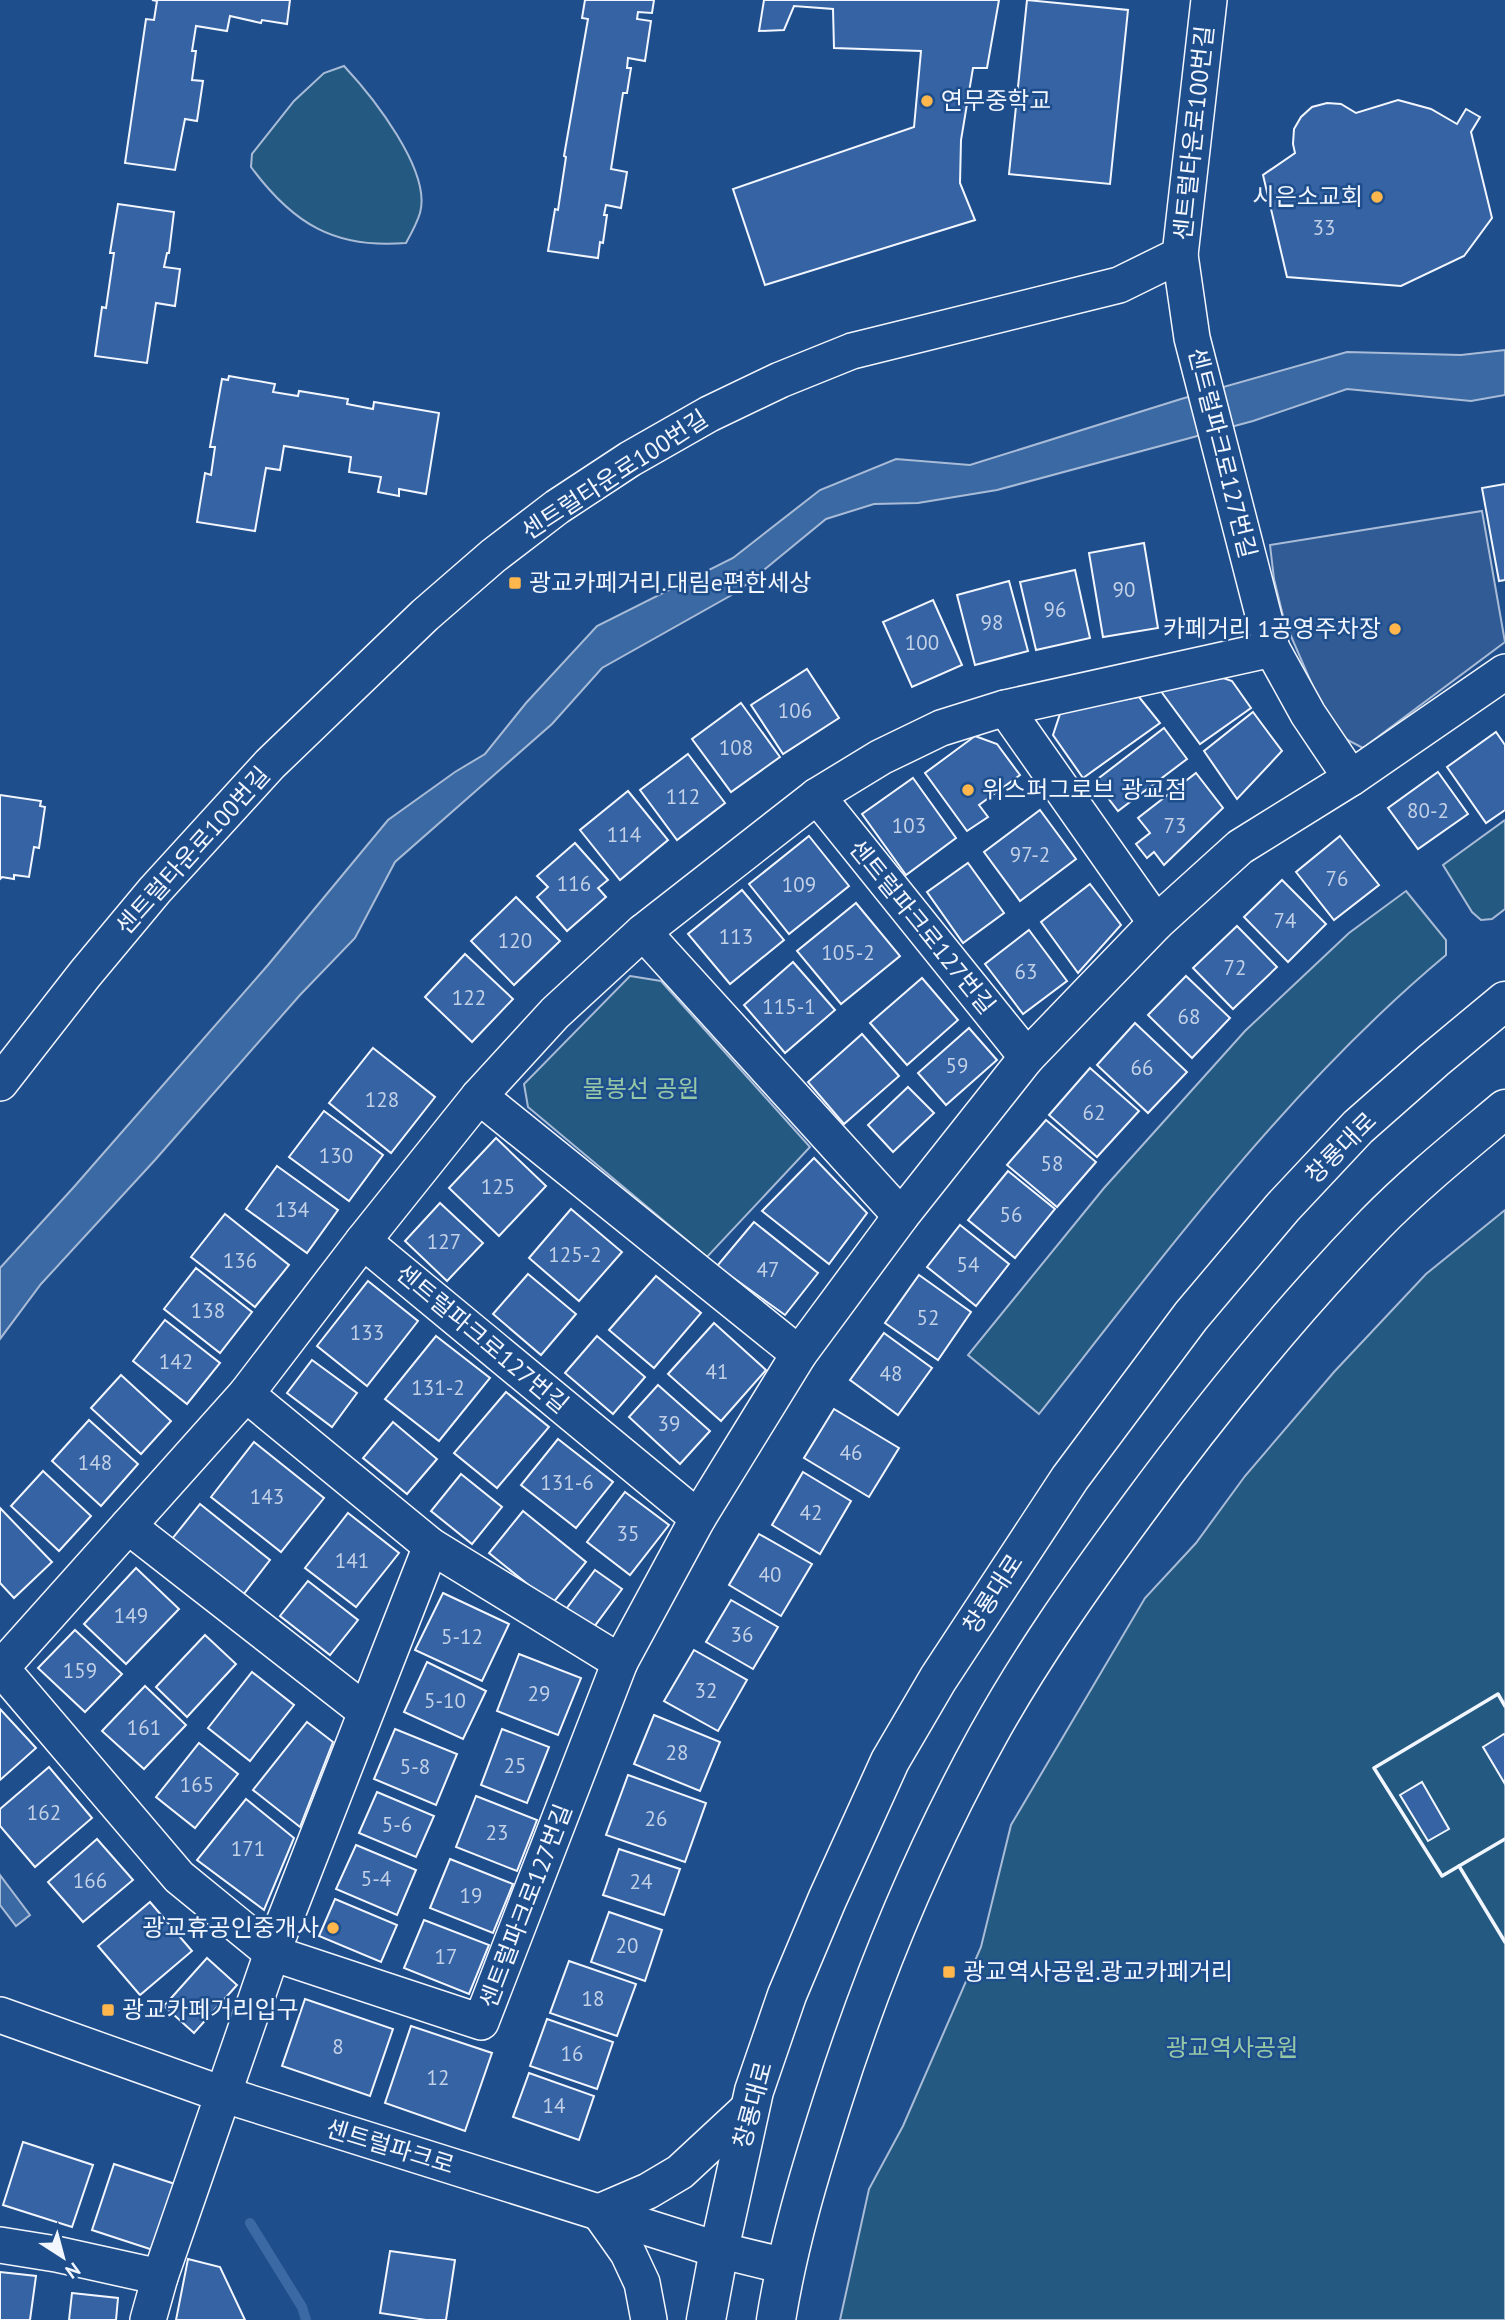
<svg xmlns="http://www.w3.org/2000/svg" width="1505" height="2320" viewBox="0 0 1505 2320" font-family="'PT Sans','Noto Sans KR',sans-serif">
  <rect width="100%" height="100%" fill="#1f4e8c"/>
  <g fill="#245a82" stroke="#a8bbd7" stroke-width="2">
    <path d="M344,66C372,96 432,171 420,213C417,223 411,234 406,243C335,249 293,224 251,167L252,154L294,101L324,73Z"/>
    <polygon points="1505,820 1505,909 1492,919 1481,920 1472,912 1443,865"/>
    <path d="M1406,891L1446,940V955C1289,1086 1165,1254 1039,1414L968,1355L1104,1188L1245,1031L1349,933Z"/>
    <polygon points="630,976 661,981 810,1147 707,1257 528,1107 524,1084"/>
    <polygon points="1505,1210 1505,2320 840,2320 869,2189 903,2126 981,1947 1011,1825 1145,1598 1196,1543 1245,1476 1334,1372 1426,1274"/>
  </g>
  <polygon fill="#305b95" stroke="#a8bbd7" stroke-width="2" points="1482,511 1505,642 1363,748 1338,735 1320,703 1284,620 1274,579 1270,545"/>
  <g fill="#3b69a3" stroke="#a8bbd7" stroke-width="2">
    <polygon points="1505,350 1505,395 1471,401 1347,389 1253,421 997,490 918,503 874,504 826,519 737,592 602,668 552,724 395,862 355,938 300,995 155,1160 41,1284 0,1339 0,1268 73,1188 268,965 388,820 455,772 485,754 526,703 597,626 733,558 820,490 896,459 970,465 1181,399 1347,352 1461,355"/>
    <polygon points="0,1875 30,1915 16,1926 0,1905"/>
  </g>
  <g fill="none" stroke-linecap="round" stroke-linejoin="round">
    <polyline stroke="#3b69a3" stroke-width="10" points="250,2223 302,2307 306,2320"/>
  </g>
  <g fill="#3563a3" stroke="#f2f6ff" stroke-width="2">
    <polygon points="152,0 290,0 287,24 262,20 261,23 230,16 227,31 196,26 192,51 196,51 192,80 203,81 197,121 185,119 175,170 125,163 146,19 154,20 157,1"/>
    <polygon points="585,0 654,0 652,13 638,12 637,19 651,21 645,61 628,58 627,68 631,68 627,93 623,93 611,169 627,172 621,208 606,205 604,215 607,215 603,243 600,242 598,258 548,251 555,209 558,210 566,157 564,156 588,19 582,18"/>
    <polygon points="764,0 999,0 987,68 973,68 961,140 960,183 975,220 765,285 733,189 914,127 921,51 834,48 833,9 794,6 784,30 759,31"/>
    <polygon points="1027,0 1128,10 1110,184 1009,174"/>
    <polygon points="1398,100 1431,109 1457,124 1466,109 1480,117 1471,132 1492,218 1464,256 1401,286 1287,277 1263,175 1295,153 1293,144 1294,129 1301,117 1312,107 1327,103 1341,104 1356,113"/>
    <polygon points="118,204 174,212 169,253 167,253 164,267 180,269 175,306 156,303 147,363 95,356 102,307 106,308 114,253 110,253"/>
    <polygon points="229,376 275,384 273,392 298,396 299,391 348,399 347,404 373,409 374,402 439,413 426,494 399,489 399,496 378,492 381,477 349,472 351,457 284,446 280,470 266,468 255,531 197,522 205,473 211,475 215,447 210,447 222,379 228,380"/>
    <polygon points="1505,484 1505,580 1499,581 1482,488"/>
    <polygon points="1144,543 1158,628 1103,637 1089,553"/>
    <polygon points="1075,570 1090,638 1036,650 1020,582"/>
    <polygon points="1009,581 1028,651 975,665 957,595"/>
    <polygon points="933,600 962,665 912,687 883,622"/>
    <polygon points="807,669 839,718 783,754 751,705"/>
    <polygon points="1223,678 1232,681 1251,708 1200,744 1160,690"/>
    <polygon points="1139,697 1160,723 1083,778 1053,735 1061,711"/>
    <polygon points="741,703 780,757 731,792 692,739"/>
    <polygon points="1253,712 1282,751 1237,799 1204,751"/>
    <polygon points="1164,728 1187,759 1118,811 1095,781"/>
    <polygon points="1496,732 1505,745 1505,810 1486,823 1447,767"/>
    <polygon points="975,736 997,744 1020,775 979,805 988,817 967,831 925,773"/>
    <polygon points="688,754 725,803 677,840 640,790"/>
    <polygon points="1438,772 1468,814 1418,849 1388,808"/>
    <polygon points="1196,773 1223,808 1164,865 1154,852 1147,858 1136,844 1150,833 1138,818"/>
    <polygon points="913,778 956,838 906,875 862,814"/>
    <polygon points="628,791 668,840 620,880 580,830"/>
    <polygon points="0,795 41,801 40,806 45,807 39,848 34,847 29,877 14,875 14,879 2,877 0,879"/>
    <polygon points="1040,810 1076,859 1020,901 984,852"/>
    <polygon points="809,836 849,886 789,934 749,884"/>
    <polygon points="1340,836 1379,885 1334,920 1296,872"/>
    <polygon points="575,843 608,880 598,888 606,897 567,931 537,897 548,887 537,876"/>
    <polygon points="968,863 1004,913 963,943 927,892"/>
    <polygon points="1282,880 1326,924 1288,962 1244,917"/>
    <polygon points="1090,884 1121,925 1078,973 1041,922"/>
    <polygon points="742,890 784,940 730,984 688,934"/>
    <polygon points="516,897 560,941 514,985 471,941"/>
    <polygon points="856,903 900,956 841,1004 797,951"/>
    <polygon points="1237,926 1277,967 1233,1009 1193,968"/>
    <polygon points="1029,930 1067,981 1023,1014 985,964"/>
    <polygon points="465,954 513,999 472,1042 425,997"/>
    <polygon points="793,962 835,1010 785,1053 744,1005"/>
    <polygon points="1186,976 1230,1018 1192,1058 1148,1015"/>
    <polygon points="922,978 958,1020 907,1065 870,1023"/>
    <polygon points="1135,1023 1187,1072 1148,1113 1097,1065"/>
    <polygon points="969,1028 997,1060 946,1105 918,1073"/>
    <polygon points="862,1034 899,1076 844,1124 808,1082"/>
    <polygon points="373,1048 435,1097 391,1153 329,1103"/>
    <polygon points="1090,1068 1139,1111 1097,1157 1049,1115"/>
    <polygon points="908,1087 934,1113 893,1152 868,1125"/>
    <polygon points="324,1111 383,1155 349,1201 289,1157"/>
    <polygon points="1046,1120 1096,1162 1057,1207 1007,1165"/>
    <polygon points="496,1138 546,1186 499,1236 449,1188"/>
    <polygon points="814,1158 867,1213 829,1264 762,1211"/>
    <polygon points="277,1166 338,1210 307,1253 246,1209"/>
    <polygon points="1008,1171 1055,1209 1015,1258 968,1220"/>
    <polygon points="440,1203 483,1243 447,1281 405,1241"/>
    <polygon points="571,1209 622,1252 579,1301 529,1258"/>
    <polygon points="225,1214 289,1265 255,1307 191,1257"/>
    <polygon points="754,1222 818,1273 785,1315 717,1266"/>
    <polygon points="960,1225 1009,1264 976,1306 927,1267"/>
    <polygon points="196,1268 252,1312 220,1353 164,1309"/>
    <polygon points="528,1274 576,1314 541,1355 493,1314"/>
    <polygon points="919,1275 971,1312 938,1360 885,1323"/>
    <polygon points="656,1276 701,1313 654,1368 609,1330"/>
    <polygon points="368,1281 418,1321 367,1386 317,1346"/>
    <polygon points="165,1320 220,1363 187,1404 133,1361"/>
    <polygon points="714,1323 766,1370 721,1421 668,1374"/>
    <polygon points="884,1333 932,1368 898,1415 850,1380"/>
    <polygon points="436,1336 490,1378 439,1441 385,1399"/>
    <polygon points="597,1336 645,1377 613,1414 565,1373"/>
    <polygon points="312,1360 357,1393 332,1427 287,1393"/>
    <polygon points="121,1375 171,1421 141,1454 91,1408"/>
    <polygon points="658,1385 710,1431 680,1464 629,1417"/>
    <polygon points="506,1392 549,1427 497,1488 454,1453"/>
    <polygon points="834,1409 899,1448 869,1497 804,1458"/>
    <polygon points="89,1420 138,1464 101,1506 52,1461"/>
    <polygon points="393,1422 437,1459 407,1494 363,1458"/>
    <polygon points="558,1439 613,1482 576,1528 521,1485"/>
    <polygon points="254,1442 324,1498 281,1552 211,1497"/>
    <polygon points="43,1471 91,1516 59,1551 11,1506"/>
    <polygon points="803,1472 851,1501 820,1554 772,1525"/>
    <polygon points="461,1474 502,1507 472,1544 431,1511"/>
    <polygon points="625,1492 669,1525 630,1575 587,1542"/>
    <polygon points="200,1504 270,1560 243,1595 172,1539"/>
    <polygon points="0,1508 52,1562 14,1598 0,1583"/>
    <polygon points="523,1511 586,1562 552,1604 489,1553"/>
    <polygon points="348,1513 399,1553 356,1607 305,1568"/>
    <polygon points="759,1534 812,1564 781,1616 729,1585"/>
    <polygon points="136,1568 179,1609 126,1664 84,1624"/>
    <polygon points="595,1570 622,1589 591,1631 564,1612"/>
    <polygon points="308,1581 358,1620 330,1655 280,1616"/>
    <polygon points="443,1593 509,1624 482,1681 415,1650"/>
    <polygon points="731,1600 778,1627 753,1669 706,1642"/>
    <polygon points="75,1630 122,1674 85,1712 38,1668"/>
    <polygon points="205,1635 236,1664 187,1717 156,1687"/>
    <polygon points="694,1650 747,1680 718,1731 664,1701"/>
    <polygon points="519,1654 581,1678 558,1735 497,1711"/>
    <polygon points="427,1662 486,1691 463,1739 404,1712"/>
    <polygon points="252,1672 294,1705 250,1761 208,1728"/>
    <polygon points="145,1686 186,1725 144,1769 102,1731"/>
    <polygon points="0,1709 36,1748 0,1780"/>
    <polygon points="654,1715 720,1742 700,1791 634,1764"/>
    <polygon points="307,1722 333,1742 300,1827 253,1790"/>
    <polygon points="395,1729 457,1754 436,1805 374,1779"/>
    <polygon points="502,1729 549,1747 527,1803 481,1785"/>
    <polygon points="1504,1734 1505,1735 1505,1784 1483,1747"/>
    <polygon points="199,1743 238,1774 195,1828 156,1797"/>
    <polygon points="49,1767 92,1818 35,1867 0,1826 0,1809"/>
    <polygon points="628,1775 706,1803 685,1862 606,1835"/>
    <polygon points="1422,1782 1449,1829 1428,1841 1400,1795"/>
    <polygon points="377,1792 434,1816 416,1857 359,1833"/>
    <polygon points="476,1796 537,1820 517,1871 456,1847"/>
    <polygon points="246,1799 294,1838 264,1910 197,1860"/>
    <polygon points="97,1839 133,1880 83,1922 48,1882"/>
    <polygon points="356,1845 416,1870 397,1915 336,1889"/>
    <polygon points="619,1849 680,1869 664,1915 603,1895"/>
    <polygon points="450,1859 513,1884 493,1933 430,1908"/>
    <polygon points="335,1899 397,1925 381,1962 319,1936"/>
    <polygon points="150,1902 192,1951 140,1995 98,1946"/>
    <polygon points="609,1912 662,1930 645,1981 591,1962"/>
    <polygon points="424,1920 489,1945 469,1994 404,1968"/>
    <polygon points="207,1958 237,1985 194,2033 164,2006"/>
    <polygon points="569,1961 636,1984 617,2036 550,2013"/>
    <polygon points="305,1999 393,2029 370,2096 282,2066"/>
    <polygon points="547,2019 613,2042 597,2089 530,2066"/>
    <polygon points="411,2026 492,2053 465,2131 385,2103"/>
    <polygon points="529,2073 594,2096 579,2140 513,2117"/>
    <polygon points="23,2142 93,2165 72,2227 3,2205"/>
    <polygon points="114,2164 178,2185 156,2251 92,2230"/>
    <polygon points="390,2251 455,2260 446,2320 426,2320 380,2313"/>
    <polygon points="188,2259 220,2267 245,2320 176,2320"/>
    <polygon points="0,2272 36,2276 30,2320 0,2320"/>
    <polygon points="72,2293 118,2298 116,2320 69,2320"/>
  </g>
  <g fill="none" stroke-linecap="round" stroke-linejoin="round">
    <g stroke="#f2f6ff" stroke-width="38">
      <g id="minor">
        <polyline points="1180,255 1192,338 1272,649 1308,714 1351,778"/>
        <polyline points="1272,649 1005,708 941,728 881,757 817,796 643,932 555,1013 479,1096 363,1241 246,1394 1,1668 179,1877 272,1953 481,2022 620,1662 698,1518 799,1354 901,1216 1027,1057 1156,923 1240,847 1351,778 1505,672"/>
        <polyline points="1005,708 1156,923"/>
        <polyline points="817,796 1027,1057"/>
        <polyline points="643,932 901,1216"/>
        <polyline points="0,1083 85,974 155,890 270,764 425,615 493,556 557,507 630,459 709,414 780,380 852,351 1119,285 1180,255 1209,0"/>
        <polyline points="479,1096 799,1354"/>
        <polyline points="363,1241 698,1518"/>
        <polyline points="246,1394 431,1546 620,1662"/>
        <polyline points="128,1526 365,1711"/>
        <polyline points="0,2015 222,2094 719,2250 785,2266"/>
        <polyline points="0,2245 56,2254 160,2277"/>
        <polyline points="148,2320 160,2277 272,1953 431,1546"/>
        <polyline points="649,2320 642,2283 628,2253 599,2212 648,2191 680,2172 750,2107"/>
      </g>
    </g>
    <g stroke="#f2f6ff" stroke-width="41">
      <g id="major">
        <polyline points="706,2320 719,2250 754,2091 787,1995 827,1900 890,1761 938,1679 1070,1478 1191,1316 1283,1207 1358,1127 1434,1060 1505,1001"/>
        <path d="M776,2320C788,2245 809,2175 832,2103C872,1977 923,1853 987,1737C1030,1659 1082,1585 1135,1513C1209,1412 1288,1314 1375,1224C1415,1183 1461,1146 1505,1109"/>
      </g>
    </g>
    <use href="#minor" stroke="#1f4e8c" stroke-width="35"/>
    <use href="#major" stroke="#1f4e8c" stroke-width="38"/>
    <g stroke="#f2f6ff" stroke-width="3.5">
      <polyline points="1505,1706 1498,1694 1374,1768 1442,1876 1505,1839"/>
      <polyline points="1459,1866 1505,1942"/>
    </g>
  </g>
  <g fill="#ffb74d" stroke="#1f4e8c" stroke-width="2.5">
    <circle cx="927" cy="101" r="7"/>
    <circle cx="1377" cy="197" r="7"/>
    <rect x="508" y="576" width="14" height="14" rx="3.5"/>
    <circle cx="1395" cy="629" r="7"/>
    <circle cx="968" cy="790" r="7"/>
    <circle cx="333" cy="1928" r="7"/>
    <rect x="942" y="1965" width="14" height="14" rx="3.5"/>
    <rect x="101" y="2003" width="14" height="14" rx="3.5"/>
  </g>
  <g text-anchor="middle" stroke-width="5" stroke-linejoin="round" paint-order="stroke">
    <g font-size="21" fill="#c3d1e8">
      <text x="1324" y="235">33</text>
      <text x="1124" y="597">90</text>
      <text x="1055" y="617">96</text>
      <text x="992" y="630">98</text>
      <text x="922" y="650">100</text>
      <text x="795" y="718">106</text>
      <text x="736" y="755">108</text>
      <text x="683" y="804">112</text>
      <text x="1428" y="818">80-2</text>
      <text x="909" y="833">103</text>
      <text x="1175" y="833">73</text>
      <text x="624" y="842">114</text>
      <text x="1030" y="862">97-2</text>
      <text x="1337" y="886">76</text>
      <text x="574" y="891">116</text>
      <text x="799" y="892">109</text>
      <text x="1285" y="928">74</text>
      <text x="736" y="944">113</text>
      <text x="515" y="948">120</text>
      <text x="848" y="960">105-2</text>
      <text x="1235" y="975">72</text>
      <text x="1026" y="979">63</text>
      <text x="469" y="1005">122</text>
      <text x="789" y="1014">115-1</text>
      <text x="1189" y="1024">68</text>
      <text x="957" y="1073">59</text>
      <text x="1142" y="1075">66</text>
      <text x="382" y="1107">128</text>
      <text x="1094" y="1120">62</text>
      <text x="336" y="1163">130</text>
      <text x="1052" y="1171">58</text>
      <text x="498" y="1194">125</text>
      <text x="292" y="1217">134</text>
      <text x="1011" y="1222">56</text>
      <text x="444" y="1249">127</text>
      <text x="575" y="1262">125-2</text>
      <text x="240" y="1268">136</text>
      <text x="968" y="1272">54</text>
      <text x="768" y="1277">47</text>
      <text x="208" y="1318">138</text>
      <text x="928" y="1325">52</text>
      <text x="367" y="1340">133</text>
      <text x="176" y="1369">142</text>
      <text x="717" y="1379">41</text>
      <text x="891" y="1381">48</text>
      <text x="438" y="1395">131-2</text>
      <text x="669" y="1431">39</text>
      <text x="851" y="1460">46</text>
      <text x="95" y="1470">148</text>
      <text x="567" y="1490">131-6</text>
      <text x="267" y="1504">143</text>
      <text x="811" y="1520">42</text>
      <text x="628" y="1541">35</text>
      <text x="352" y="1568">141</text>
      <text x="770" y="1582">40</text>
      <text x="131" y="1623">149</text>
      <text x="742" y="1642">36</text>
      <text x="462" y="1644">5-12</text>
      <text x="80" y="1678">159</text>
      <text x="706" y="1698">32</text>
      <text x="539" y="1701">29</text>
      <text x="445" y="1708">5-10</text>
      <text x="144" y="1735">161</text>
      <text x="677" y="1760">28</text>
      <text x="515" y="1773">25</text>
      <text x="415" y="1774">5-8</text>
      <text x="197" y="1792">165</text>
      <text x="44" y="1820">162</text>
      <text x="656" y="1826">26</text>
      <text x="397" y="1832">5-6</text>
      <text x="497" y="1840">23</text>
      <text x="248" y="1856">171</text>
      <text x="376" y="1886">5-4</text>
      <text x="90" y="1888">166</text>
      <text x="641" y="1889">24</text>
      <text x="471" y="1903">19</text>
      <text x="627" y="1953">20</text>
      <text x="446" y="1964">17</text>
      <text x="593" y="2006">18</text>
      <text x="338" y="2054">8</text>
      <text x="572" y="2061">16</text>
      <text x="438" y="2085">12</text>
      <text x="554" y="2113">14</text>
    </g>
    <g font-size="24" fill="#f2f6ff" stroke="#1f4e8c" text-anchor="start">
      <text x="941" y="109">연무중학교</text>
      <text x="1363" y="205" text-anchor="end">시은소교회</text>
      <text x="529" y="591">광교카페거리.대림e편한세상</text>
      <text x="1381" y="637" text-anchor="end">카페거리 1공영주차장</text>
      <text x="982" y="798">위스퍼그로브 광교점</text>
      <text x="319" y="1936" text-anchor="end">광교휴공인중개사</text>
      <text x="963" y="1980">광교역사공원.광교카페거리</text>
      <text x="122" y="2018">광교카페거리입구</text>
    </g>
    <g font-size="24" fill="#f2f6ff" stroke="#1f4e8c">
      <text transform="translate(1194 133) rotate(-84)" y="8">센트럴타운로100번길</text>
      <text transform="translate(1222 453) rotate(76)" y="8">센트럴파크로127번길</text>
      <text transform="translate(615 475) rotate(-33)" y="8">센트럴타운로100번길</text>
      <text transform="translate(193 851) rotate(-48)" y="8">센트럴타운로100번길</text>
      <text transform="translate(922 927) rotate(51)" y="8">센트럴파크로127번길</text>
      <text transform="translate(1341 1148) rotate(-45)" y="8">창룡대로</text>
      <text transform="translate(482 1339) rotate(40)" y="8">센트럴파크로127번길</text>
      <text transform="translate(993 1594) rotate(-57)" y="8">창룡대로</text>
      <text transform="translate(526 1906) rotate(-69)" y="8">센트럴파크로127번길</text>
      <text transform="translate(753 2105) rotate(-75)" y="8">창룡대로</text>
      <text transform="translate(390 2147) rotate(17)" y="8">센트럴파크로</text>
    </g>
    <g font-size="24" fill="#97c8a6" stroke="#1f4e8c">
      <text x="641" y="1097">물봉선 공원</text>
      <text x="1232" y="2056">광교역사공원</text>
    </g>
  </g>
  <g transform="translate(63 2257) rotate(144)" stroke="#1f4e8c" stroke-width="5" paint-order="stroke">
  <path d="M0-5L12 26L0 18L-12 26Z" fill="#f2f6ff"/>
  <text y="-10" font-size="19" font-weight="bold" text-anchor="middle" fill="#f2f6ff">N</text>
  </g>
</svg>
